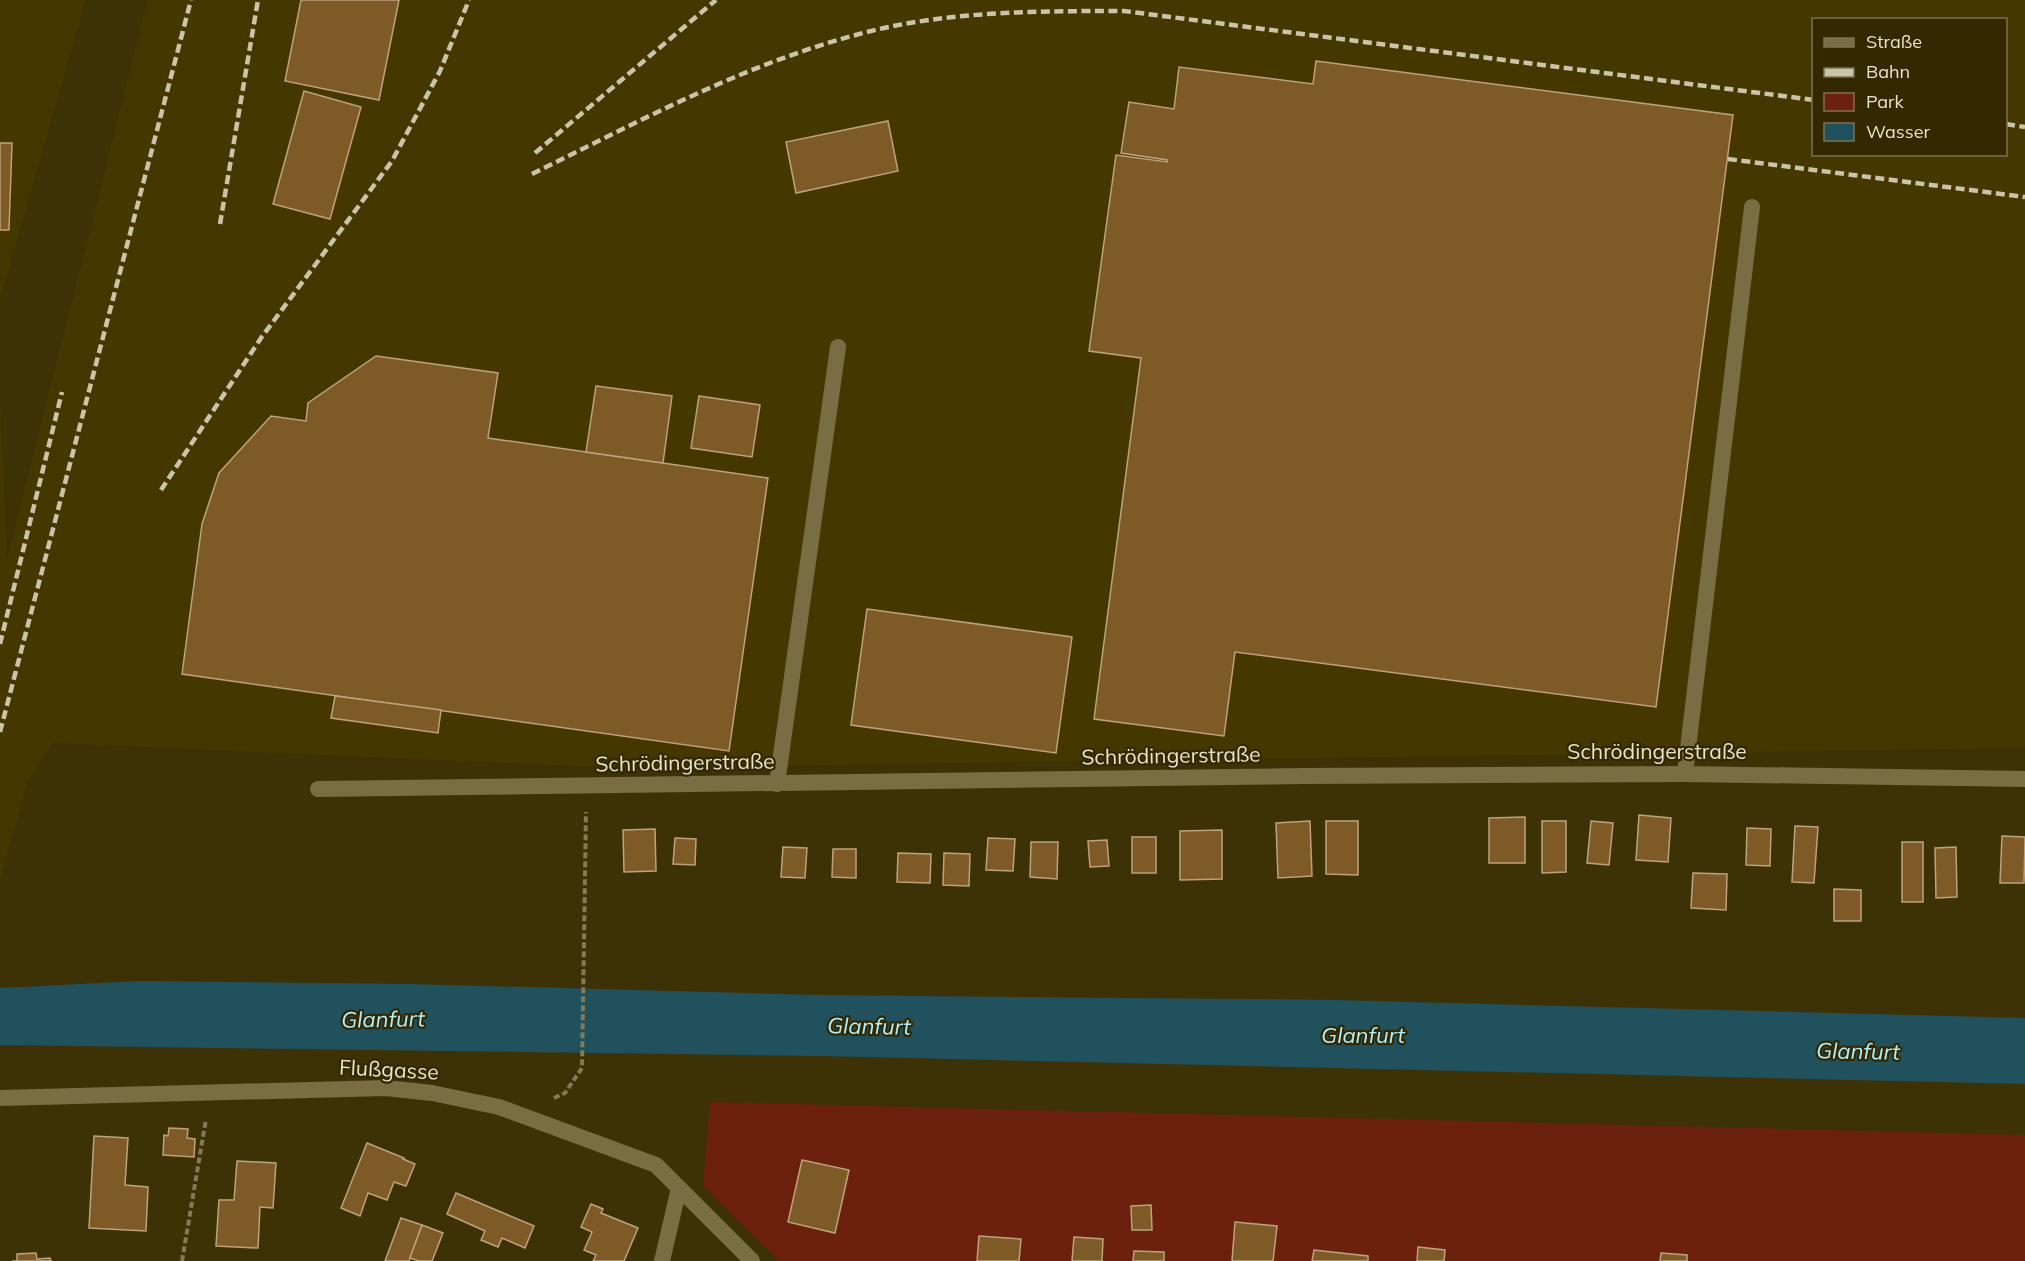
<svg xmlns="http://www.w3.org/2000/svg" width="2025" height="1261" viewBox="0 0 2025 1261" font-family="Mulish,sans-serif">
  <rect width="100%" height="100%" fill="#3d3206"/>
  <g fill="#443700" fill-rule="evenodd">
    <polygon points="0,0 86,0 0,300"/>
    <path d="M148,0H2025V748L619,768L52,743L28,782L0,880V397L7,558ZM1814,20H2006V154H1814Z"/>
  </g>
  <polygon fill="#6c200e" points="710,1102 2025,1135 2025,1261 779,1261 703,1186"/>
  <polygon fill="#21515c" points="140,981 410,984 821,995 1337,1000 2025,1018 2025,1084 820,1056 0,1045 0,988"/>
  <g fill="#7d5a26" stroke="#bea27d" stroke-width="1.5">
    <polygon points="301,0 399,0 379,100 285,81"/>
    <polygon points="1316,61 1733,115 1656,707 1235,652 1224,736 1094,719 1141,358 1089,351 1116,155 1167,162 1167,160 1121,153 1129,102 1174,109 1179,67 1313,84"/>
    <polygon points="304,91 361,107 330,219 273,204"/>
    <polygon points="888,121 898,171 796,193 786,142"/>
    <polygon points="0,143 12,143 9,230 0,230"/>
    <polygon points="376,356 498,373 488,438 768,478 729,751 182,674 202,524 219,473 271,416 306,421 308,403"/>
    <polygon points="596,386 672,396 663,463 586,452"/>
    <polygon points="699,396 760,405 752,457 691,448"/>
    <polygon points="867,609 1072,637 1056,753 851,725"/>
    <polygon points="335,696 441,710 438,733 331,718"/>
    <polygon points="1639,815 1671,818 1668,862 1636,860"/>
    <polygon points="1525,817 1525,863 1489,863 1489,818"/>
    <polygon points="1310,821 1312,876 1278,878 1276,823"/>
    <polygon points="1326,821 1358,821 1358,875 1326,874"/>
    <polygon points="1542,821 1566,821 1566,872 1542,873"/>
    <polygon points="1591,821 1613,823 1609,865 1587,863"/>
    <polygon points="1795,826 1818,827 1814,883 1792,882"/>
    <polygon points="1747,828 1771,829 1770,866 1746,865"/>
    <polygon points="655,829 656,871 624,872 623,830"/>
    <polygon points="1222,830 1222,879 1180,880 1180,831"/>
    <polygon points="2002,836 2025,837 2024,883 2000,883"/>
    <rect x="1132" y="837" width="24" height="36"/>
    <polygon points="675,838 696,839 695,865 673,864"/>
    <polygon points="988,838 1015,839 1013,871 986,870"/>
    <polygon points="1107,840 1109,866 1090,867 1088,841"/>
    <polygon points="1031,842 1058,842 1057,879 1030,877"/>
    <rect x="1902" y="842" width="21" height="60"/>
    <polygon points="783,847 807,848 805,878 781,877"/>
    <polygon points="1956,847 1957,897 1936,898 1935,848"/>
    <polygon points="833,849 856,849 856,878 832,877"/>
    <polygon points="898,853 931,854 930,883 897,882"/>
    <polygon points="944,853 970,854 969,886 943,885"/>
    <polygon points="1693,873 1727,874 1726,910 1691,908"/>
    <polygon points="1834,889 1861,890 1861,921 1834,921"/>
    <polygon points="169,1128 188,1129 187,1138 195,1139 194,1157 163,1155 164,1135 168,1136"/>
    <polygon points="94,1136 128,1138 125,1185 148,1187 146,1231 89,1228"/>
    <polygon points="367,1143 404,1158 403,1159 415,1164 406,1186 394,1182 387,1200 368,1193 360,1216 341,1208"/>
    <polygon points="802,1160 849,1170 835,1233 788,1222"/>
    <polygon points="237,1161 276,1163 273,1208 260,1207 258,1248 216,1246 219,1200 234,1200"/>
    <polygon points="456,1193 534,1226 525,1248 502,1238 498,1247 481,1240 485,1231 447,1214"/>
    <polygon points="591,1204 603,1209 601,1213 638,1228 624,1261 593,1261 596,1255 584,1250 592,1232 581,1227"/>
    <polygon points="1151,1205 1152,1230 1132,1230 1131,1206"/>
    <polygon points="401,1218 422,1225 409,1261 385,1261"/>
    <polygon points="1235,1222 1277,1226 1273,1261 1232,1261"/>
    <polygon points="422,1225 443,1233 432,1261 419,1261 410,1258"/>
    <polygon points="979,1236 1021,1239 1019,1261 977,1261"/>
    <polygon points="1074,1237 1103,1239 1102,1261 1072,1261"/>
    <polygon points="1418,1247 1445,1250 1444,1261 1417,1261"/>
    <polygon points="1314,1250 1368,1256 1368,1261 1312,1261"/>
    <polygon points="1134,1251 1164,1252 1164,1261 1133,1261"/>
    <polygon points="36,1253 37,1259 50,1258 51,1261 12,1261 17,1261 17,1254"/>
    <polygon points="1661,1253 1687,1255 1687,1261 1660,1261"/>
  </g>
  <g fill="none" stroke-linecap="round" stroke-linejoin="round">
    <g stroke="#837b57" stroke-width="4" stroke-dasharray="6 3" stroke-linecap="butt">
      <polyline points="554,1098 565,1093 582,1068 586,812"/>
      <polyline points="182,1261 206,1119"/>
    </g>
    <g stroke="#786d43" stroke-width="16">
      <polyline points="1685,774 1752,207"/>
      <polyline points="777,784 838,347"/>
    </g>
    <g stroke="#786d43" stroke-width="16">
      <polyline points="318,789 1304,776 1685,774 2025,779"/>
      <polyline points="0,1098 386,1088 432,1093 499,1107 656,1165 679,1188 662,1261"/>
      <polyline points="679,1188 752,1261"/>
    </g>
    <g stroke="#cac4a9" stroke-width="4.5" stroke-dasharray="9 4.5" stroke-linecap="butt">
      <polyline points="2006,124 2025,127"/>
      <polyline points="535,153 716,0"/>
      <polyline points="1728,159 2025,197"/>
      <path d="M532,174C646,118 759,56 884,28C962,11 1044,11 1124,11L1814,100"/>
      <polyline points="220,224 258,0"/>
      <polyline points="161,490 261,338 392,161 440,71 469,0"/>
      <polyline points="0,644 62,392"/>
      <polyline points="0,732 191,0"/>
    </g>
  </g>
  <g text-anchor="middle" stroke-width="4.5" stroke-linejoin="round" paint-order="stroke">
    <g font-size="21" fill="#e8e3cc" stroke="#332800">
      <text x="1657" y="759">Schrödingerstraße</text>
      <text transform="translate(1171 756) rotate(-1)" y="7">Schrödingerstraße</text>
      <text transform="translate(685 763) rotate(-1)" y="7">Schrödingerstraße</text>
      <text transform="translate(389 1070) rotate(3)" y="7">Flußgasse</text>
    </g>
    <g font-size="22" font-style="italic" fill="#afeefe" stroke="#332800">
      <text transform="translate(383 1019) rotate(-1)" y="8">Glanfurt</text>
      <text transform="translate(869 1026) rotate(1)" y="8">Glanfurt</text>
      <text x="1363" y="1043">Glanfurt</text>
      <text transform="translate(1858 1051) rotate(1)" y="8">Glanfurt</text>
    </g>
  </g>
  <rect x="1812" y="18" width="195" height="138" fill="#332800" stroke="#7b7352" stroke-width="1.5"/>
  <rect x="1824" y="38" width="30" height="9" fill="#786d43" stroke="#7b7352" stroke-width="1.5"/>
  <text x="1866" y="48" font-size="18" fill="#e8e3cc">Straße</text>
  <rect x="1824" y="68" width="30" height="9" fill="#cac4a9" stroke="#7b7352" stroke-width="1.5"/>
  <text x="1866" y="78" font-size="18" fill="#e8e3cc">Bahn</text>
  <rect x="1824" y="93" width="30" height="18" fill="#6c200e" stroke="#7b7352" stroke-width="1.5"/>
  <text x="1866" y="108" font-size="18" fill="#e8e3cc">Park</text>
  <rect x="1824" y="123" width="30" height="18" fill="#21515c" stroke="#7b7352" stroke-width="1.5"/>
  <text x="1866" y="138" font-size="18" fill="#e8e3cc">Wasser</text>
</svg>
